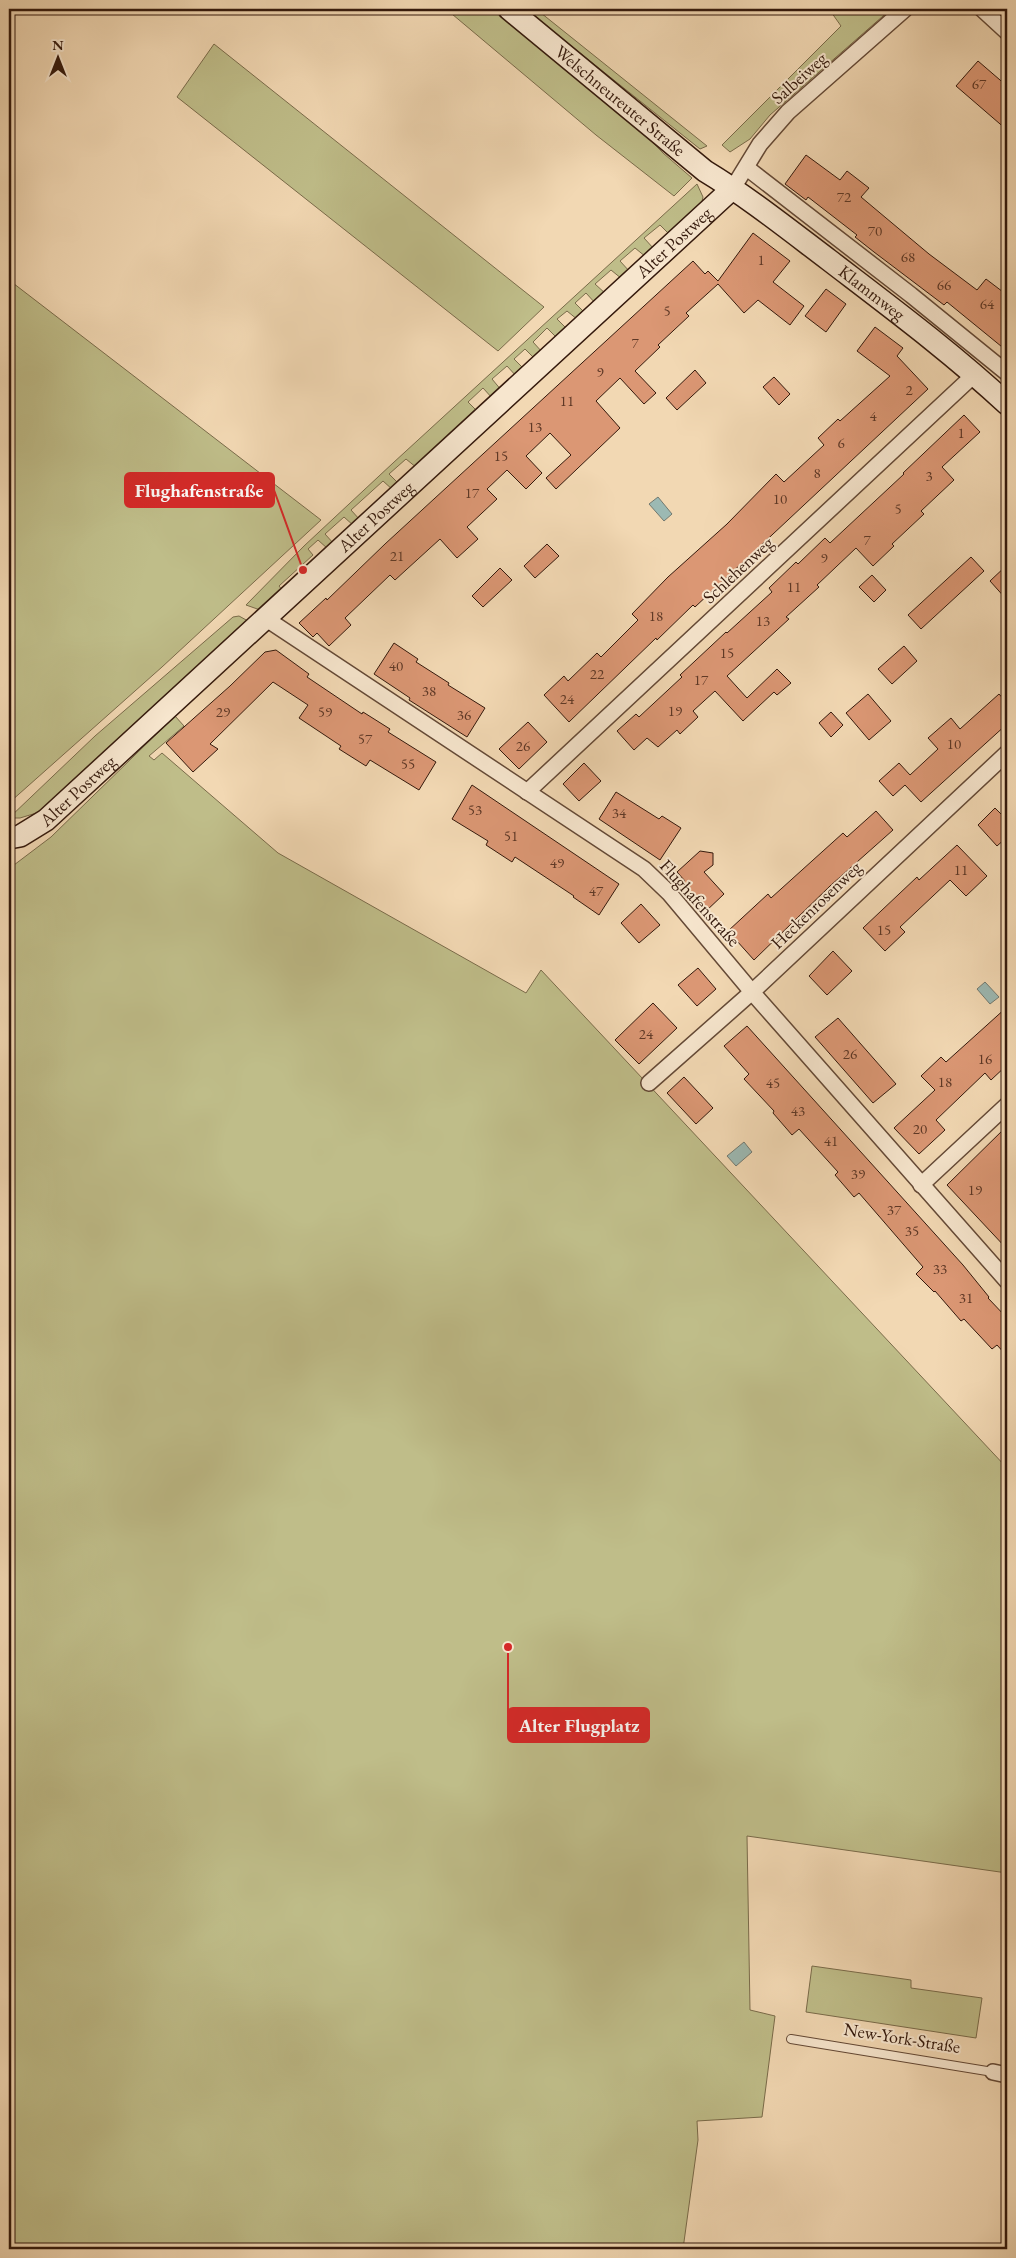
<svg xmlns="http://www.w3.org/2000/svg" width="1016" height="2258" viewBox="0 0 1016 2258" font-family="'EB Garamond',serif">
  <rect width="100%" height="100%" fill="#f2d8b3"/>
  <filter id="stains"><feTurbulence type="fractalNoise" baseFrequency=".004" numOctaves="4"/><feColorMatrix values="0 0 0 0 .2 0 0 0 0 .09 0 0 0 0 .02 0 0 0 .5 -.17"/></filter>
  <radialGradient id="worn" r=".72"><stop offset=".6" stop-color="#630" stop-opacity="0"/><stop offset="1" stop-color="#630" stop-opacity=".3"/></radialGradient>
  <g fill="#bfbd89" stroke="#7a6b4a">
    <polygon points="446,9 494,9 634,123 663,153 692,178 674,196 596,135"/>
    <polygon points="525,9 536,9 707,146 700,149"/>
    <polygon points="829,9 891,9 770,115 750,139 730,152 722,145 841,26"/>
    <polygon points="993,9 1007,9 1007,22"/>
    <polygon points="214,44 544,307 498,351 177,97"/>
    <polygon points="697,184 703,197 701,206 670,235 660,225 644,238 654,249 646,257 635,248 620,261 630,272 622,279 611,270 595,284 606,294 596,304 586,293 575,303 585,313 578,320 567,311 557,319 568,330 558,339 547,328 533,342 543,353 536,360 525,349 514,359 525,370 517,377 507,366 492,379 502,391 493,399 483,388 468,402 479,413 417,468 406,459 389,474 399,484 393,490 383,481 351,510 360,520 354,526 344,517 325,534 334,544 328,549 318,540 308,549 313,555 279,586 283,591 263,611 246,605 304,546 393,463"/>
    <polygon points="9,280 321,520 162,667 10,802 9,802"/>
    <polygon points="239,616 248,621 160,700 43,811 20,818 9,818 95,736 233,617"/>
    <polygon points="175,716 184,726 149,756 154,760 162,753 278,853 526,993 541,970 1007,1468 1007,1873 747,1836 750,2010 775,2016 762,2117 697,2121 698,2140 683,2249 9,2249 9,874 14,865 51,837"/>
    <polygon points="812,1966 911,1980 911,1988 982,1998 976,2038 806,2012"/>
  </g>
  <g fill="#9cb9b3" stroke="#727970">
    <polygon points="658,497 672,514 664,521 649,504"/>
    <polygon points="985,982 999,997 990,1004 977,989"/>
    <polygon points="744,1142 752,1152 736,1166 727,1156"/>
  </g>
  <g fill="#db9774" stroke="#34190c">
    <polygon points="978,61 1007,86 1007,130 956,86"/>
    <polygon points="806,155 840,180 847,171 869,188 861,197 929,254 977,290 986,279 1007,295 1007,351 947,302 944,305 874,252 855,237 857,235 808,197 806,200 785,184"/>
    <polygon points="753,233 790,261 773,282 804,306 790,325 758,300 744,313 718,284 686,313 689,316 658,345 660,347 635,371 656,393 644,404 620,378 596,401 620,428 556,489 546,478 571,455 550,433 526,456 542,473 526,489 507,470 487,489 497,499 467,527 478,539 457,558 440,539 395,580 390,575 345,618 351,625 329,646 317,633 313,637 299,623 326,598 327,600 385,544 693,261 705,274 708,271 718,281"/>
    <polygon points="826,289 846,304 826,332 805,316"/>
    <polygon points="875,327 903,348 897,356 928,389 695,607 693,605 657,640 656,638 569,722 544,695 564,676 568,681 597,653 601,657 638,620 632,614 668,577 727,524 776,474 784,482 824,445 818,438 838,419 840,421 890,376 857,351"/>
    <polygon points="695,370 706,383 677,410 666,398"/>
    <polygon points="774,377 790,394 779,405 763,387"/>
    <polygon points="964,415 980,432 942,467 954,480 921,511 924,514 892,544 894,546 873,566 856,548 817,585 819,587 786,617 789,619 727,676 747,698 777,669 791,683 777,695 774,692 743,721 715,691 693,711 698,717 680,734 677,730 658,747 647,738 634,750 617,731 636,714 639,717 682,677 680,675 726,632 727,633 772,592 769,588 796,562 798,564 825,538 830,543 904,474 903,473"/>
    <polygon points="547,544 559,556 535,578 524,566"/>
    <polygon points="971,557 984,571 921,629 908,615"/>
    <polygon points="1007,565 1007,600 990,581"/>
    <polygon points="500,568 512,580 483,607 472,596"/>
    <polygon points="872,575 886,590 874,602 859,587"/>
    <polygon points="394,643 418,659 416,662 449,683 448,685 485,708 467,737 409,700 410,698 374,674"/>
    <polygon points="904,646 917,661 892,684 878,669"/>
    <polygon points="276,650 309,674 307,677 362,714 363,712 390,729 388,732 436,762 419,790 370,760 366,766 339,749 341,746 299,718 308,705 273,682 210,744 218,749 193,772 166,743 230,686 265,652"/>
    <polygon points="868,694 891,721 869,740 846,713"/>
    <polygon points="999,694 1007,703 1007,724 921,802 905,785 893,796 879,781 899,763 910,775 938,749 928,738 951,718 960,729"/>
    <polygon points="831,712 843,725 831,737 819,723"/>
    <polygon points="528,722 547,742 519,769 499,749"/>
    <polygon points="584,763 601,781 579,801 563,784"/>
    <polygon points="472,785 619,884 599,915 573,897 574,896 515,857 512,862 486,845 488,841 452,819"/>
    <polygon points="616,792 659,819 662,816 681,828 660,860 599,819"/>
    <polygon points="995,808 1007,820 1007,837 997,846 978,825"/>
    <polygon points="876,811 893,830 830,886 754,960 728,931 768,894 771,898 843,833 847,837"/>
    <polygon points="957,845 987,876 966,896 950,880 900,927 905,932 885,951 863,928 917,877 919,880"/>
    <polygon points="700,851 713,853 713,865 704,872 724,894 705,912 680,885 685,881 677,872"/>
    <polygon points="641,904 660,925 639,943 621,923"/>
    <polygon points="833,951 852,971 827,995 809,976"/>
    <polygon points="698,968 716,989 697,1006 678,985"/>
    <polygon points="653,1003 677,1028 639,1064 615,1040"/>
    <polygon points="1007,1007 1007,1065 991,1080 985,1073 936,1120 945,1130 919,1154 894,1128 935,1090 921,1076 941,1057 946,1062"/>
    <polygon points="838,1018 896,1084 873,1103 815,1037"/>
    <polygon points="747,1026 963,1265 989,1297 988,1298 1007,1318 1007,1356 997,1345 992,1349 964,1319 961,1321 935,1291 934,1292 916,1274 923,1267 859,1193 854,1197 835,1175 838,1172 799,1129 792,1135 773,1113 774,1111 744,1079 749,1074 724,1046"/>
    <polygon points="684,1077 713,1108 696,1124 667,1093"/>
    <polygon points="1007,1126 1007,1249 947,1185"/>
  </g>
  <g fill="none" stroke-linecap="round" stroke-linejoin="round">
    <g stroke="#644936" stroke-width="10">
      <polyline id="service" points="791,2039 993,2072"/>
    </g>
    <g stroke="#644936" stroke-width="18">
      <g id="minor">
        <polyline points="982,9 1007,32"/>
        <polyline points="747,168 911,295 1007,373"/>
        <polyline points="733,188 760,144 788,112 905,9"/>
        <polyline points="265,618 644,869 669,893 752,992 1007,1281"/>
        <polyline points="527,792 975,374"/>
        <polyline points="649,1083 752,992 1007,753"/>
        <polyline points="921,1185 1007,1105"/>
        <polyline points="993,2072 1007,2075"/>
      </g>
    </g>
    <g stroke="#34190c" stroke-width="24">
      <g id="secondary">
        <path id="s1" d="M509,9L705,171C748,197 788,229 829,260C889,306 951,352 1007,404"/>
        <path id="s2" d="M9,838L20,836L46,820L733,188"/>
      </g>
    </g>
    <use href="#service" stroke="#f7e6ce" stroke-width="8"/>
    <use href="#minor" stroke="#f7e6ce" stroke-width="15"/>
    <use href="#secondary" stroke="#f7e6ce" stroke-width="21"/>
  </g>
  <g text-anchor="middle" stroke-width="4" stroke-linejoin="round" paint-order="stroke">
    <g font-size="15" fill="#5e3826">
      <text x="979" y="89">67</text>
      <text x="844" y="202">72</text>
      <text x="875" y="236">70</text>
      <text x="908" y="262">68</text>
      <text x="761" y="265">1</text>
      <text x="944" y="290">66</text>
      <text x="987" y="309">64</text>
      <text x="667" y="316">5</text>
      <text x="635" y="348">7</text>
      <text x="600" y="377">9</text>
      <text x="909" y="395">2</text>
      <text x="567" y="406">11</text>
      <text x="873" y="421">4</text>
      <text x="535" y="432">13</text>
      <text x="961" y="438">1</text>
      <text x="841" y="448">6</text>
      <text x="501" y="461">15</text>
      <text x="817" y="478">8</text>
      <text x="929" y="481">3</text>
      <text x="472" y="498">17</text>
      <text x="780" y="504">10</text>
      <text x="898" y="514">5</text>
      <text x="867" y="545">7</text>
      <text x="397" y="561">21</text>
      <text x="824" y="563">9</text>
      <text x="794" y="592">11</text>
      <text x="656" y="621">18</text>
      <text x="763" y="626">13</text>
      <text x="727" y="658">15</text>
      <text x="396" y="671">40</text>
      <text x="597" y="679">22</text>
      <text x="701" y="685">17</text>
      <text x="429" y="696">38</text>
      <text x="567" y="704">24</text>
      <text x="675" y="716">19</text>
      <text x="223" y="717">29</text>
      <text x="325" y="717">59</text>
      <text x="464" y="720">36</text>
      <text x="365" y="744">57</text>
      <text x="954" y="749">10</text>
      <text x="523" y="751">26</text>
      <text x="408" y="769">55</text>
      <text x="475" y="815">53</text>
      <text x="619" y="818">34</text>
      <text x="511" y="841">51</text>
      <text x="557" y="868">49</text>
      <text x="961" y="875">11</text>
      <text x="596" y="896">47</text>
      <text x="884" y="935">15</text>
      <text x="646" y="1039">24</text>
      <text x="850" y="1059">26</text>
      <text x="985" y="1064">16</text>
      <text x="945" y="1087">18</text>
      <text x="773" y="1088">45</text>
      <text x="798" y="1116">43</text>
      <text x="920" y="1134">20</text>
      <text x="831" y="1146">41</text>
      <text x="858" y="1179">39</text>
      <text x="975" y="1195">19</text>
      <text x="894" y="1215">37</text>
      <text x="912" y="1236">35</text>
      <text x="940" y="1274">33</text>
      <text x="966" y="1303">31</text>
    </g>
    <g font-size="18" fill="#34190c" stroke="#f7e6ce">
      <text transform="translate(799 78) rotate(-42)" y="6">Salbeiweg</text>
      <text dy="6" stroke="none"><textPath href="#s1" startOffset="144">Welschneureuter Straße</textPath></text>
      <text dy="6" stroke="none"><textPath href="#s2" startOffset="895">Alter Postweg</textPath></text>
      <text dy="6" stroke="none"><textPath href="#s1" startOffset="461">Klammweg</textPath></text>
      <text dy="6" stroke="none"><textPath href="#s2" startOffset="490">Alter Postweg</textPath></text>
      <text transform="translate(738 570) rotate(-43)" y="6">Schlehenweg</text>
      <text dy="6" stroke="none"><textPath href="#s2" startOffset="85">Alter Postweg</textPath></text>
      <text transform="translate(700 903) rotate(48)" y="6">Flughafenstraße</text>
      <text transform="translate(816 905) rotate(-44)" y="6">Heckenrosenweg</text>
      <text transform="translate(902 2038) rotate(9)" y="6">New-York-Straße</text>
    </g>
  </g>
  <path fill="none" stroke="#d62828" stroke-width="2" d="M303 570L274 490M508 1647L508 1725"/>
  <g fill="#d62828" stroke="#f7e6ce" stroke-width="2">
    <circle cx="303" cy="570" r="5"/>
    <circle cx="508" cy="1647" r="5"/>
  </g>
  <g fill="#d62828" stroke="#d62828" stroke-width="2">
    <rect x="125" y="473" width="149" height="34" rx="5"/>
    <rect x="508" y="1708" width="141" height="34" rx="5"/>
  </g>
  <g font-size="19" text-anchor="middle" font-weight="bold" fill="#fff">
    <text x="199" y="497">Flughafenstraße</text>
    <text x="579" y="1732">Alter Flugplatz</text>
  </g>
  <rect width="1016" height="2258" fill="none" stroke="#f2d8b3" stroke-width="30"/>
  <rect x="10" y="10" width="996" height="2238" fill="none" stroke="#34190c" stroke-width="2.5"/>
  <rect x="15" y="15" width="986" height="2228" fill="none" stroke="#34190c"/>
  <g transform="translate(58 58)" stroke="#f7e6ce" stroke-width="4" paint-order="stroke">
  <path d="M0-4L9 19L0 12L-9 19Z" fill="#34190c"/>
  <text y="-8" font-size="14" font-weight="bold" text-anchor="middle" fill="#34190c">N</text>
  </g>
  <rect width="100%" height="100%" filter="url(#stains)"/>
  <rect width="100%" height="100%" fill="url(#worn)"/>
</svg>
